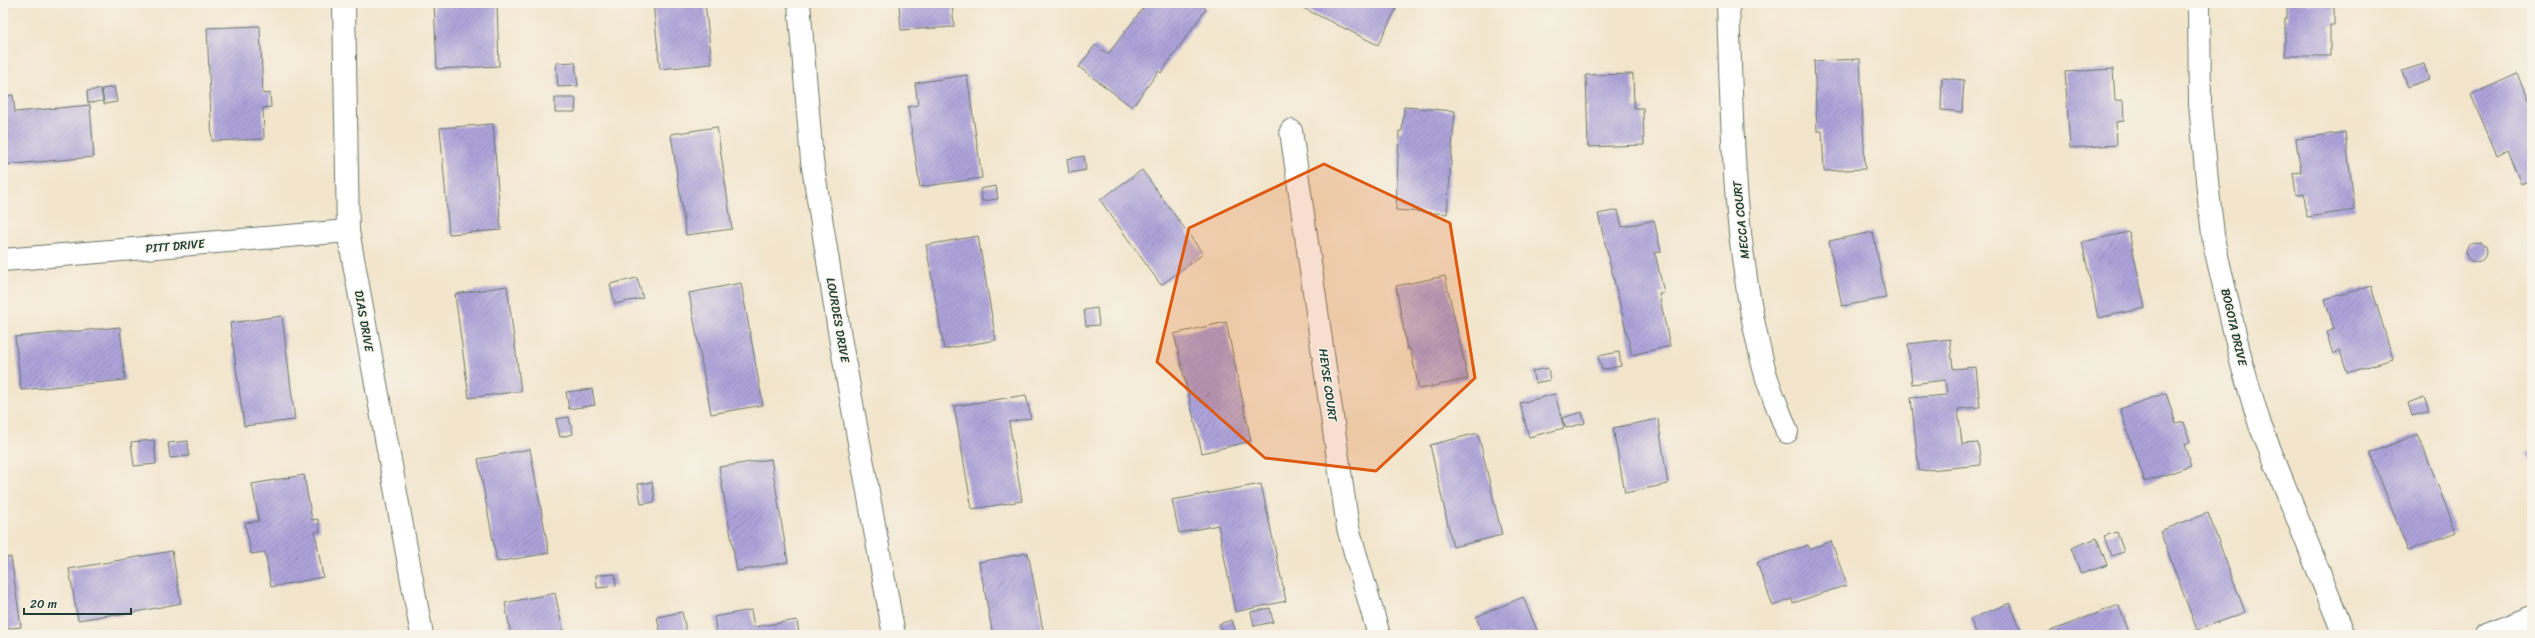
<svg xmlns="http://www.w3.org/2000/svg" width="2535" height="638" viewBox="0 0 2535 638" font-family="Sriracha,sans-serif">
  <defs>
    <pattern id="building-hatch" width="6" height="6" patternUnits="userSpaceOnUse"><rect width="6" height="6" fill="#ada3da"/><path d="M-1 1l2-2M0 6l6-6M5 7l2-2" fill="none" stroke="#8c86b2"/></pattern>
  </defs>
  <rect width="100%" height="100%" fill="#f7f3e8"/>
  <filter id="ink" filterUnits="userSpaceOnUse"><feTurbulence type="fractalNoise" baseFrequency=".025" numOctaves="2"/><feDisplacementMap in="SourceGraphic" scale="8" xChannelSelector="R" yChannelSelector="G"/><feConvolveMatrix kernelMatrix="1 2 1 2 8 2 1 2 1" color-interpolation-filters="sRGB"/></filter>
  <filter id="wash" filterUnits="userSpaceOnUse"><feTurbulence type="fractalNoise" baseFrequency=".012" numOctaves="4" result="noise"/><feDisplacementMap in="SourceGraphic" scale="16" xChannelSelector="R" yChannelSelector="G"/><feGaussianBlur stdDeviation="0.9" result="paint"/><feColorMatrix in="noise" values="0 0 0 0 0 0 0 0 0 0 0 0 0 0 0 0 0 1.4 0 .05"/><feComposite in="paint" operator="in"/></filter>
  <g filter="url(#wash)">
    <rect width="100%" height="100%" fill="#f2e5cc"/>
    <g id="blocks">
      <g fill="url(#building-hatch)">
        <polygon points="434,3 497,3 499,66 437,69"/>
        <polygon points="653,3 705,3 712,64 660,69"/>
        <polygon points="899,3 952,3 954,27 901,30"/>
        <polygon points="1147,3 1199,3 1206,9 1161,73 1159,71 1132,107 1079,67 1095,45 1108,54"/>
        <polygon points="1293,3 1399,3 1378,45"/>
        <polygon points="2287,3 2334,3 2334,25 2330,25 2330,56 2285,56 2285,19 2287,19"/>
        <polygon points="260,26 263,94 270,93 271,107 263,108 264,139 212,141 207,28"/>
        <polygon points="1860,59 1865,169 1824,171 1822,131 1817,131 1814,61"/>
        <polygon points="575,62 578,86 558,87 556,63"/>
        <polygon points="2424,64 2429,79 2408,87 2402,71"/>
        <polygon points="2113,69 2115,101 2123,100 2124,121 2116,122 2117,145 2070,148 2065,72"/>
        <polygon points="1633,74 1634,108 1643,108 1644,145 1588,147 1586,75"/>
        <polygon points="2517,74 2532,107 2532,179 2521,184 2507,150 2497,155 2471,95"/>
        <polygon points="967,75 982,178 920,187 908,107 918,105 915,83"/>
        <polygon points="1942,78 1964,80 1962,112 1941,110"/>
        <polygon points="114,87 117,102 104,104 102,89"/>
        <polygon points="101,89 103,101 88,103 87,91"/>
        <polygon points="13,95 15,112 90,105 94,157 3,165 3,96"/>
        <polygon points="555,98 576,98 575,112 555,112"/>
        <polygon points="1404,107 1455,111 1447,214 1396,210 1399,131 1402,131"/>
        <polygon points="493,124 501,230 449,234 440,128"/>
        <polygon points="717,127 732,229 686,235 671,134"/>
        <polygon points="2345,132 2355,210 2307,217 2304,194 2296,195 2293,173 2301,172 2296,139"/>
        <polygon points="1084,156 1086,170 1069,173 1067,159"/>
        <polygon points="1142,170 1203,254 1161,285 1100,200"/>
        <polygon points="996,186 998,199 982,201 980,189"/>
        <polygon points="1618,210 1622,227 1654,220 1661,252 1655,253 1664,293 1659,294 1670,346 1632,355 1598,214"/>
        <polygon points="1873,232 1886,298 1842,306 1829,241"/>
        <polygon points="2129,232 2145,308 2098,318 2082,242"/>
        <polygon points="978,236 996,340 944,349 926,245"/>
        <circle cx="2476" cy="252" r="10"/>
        <polygon points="1445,276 1468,379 1419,389 1410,348 1407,349 1396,286"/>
        <polygon points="637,278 643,298 615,304 610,284"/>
        <polygon points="741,283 763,405 711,414 689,293"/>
        <polygon points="507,286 521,391 469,398 455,294"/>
        <polygon points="2371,286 2393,359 2347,373 2340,351 2333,354 2326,332 2334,329 2325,299"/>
        <polygon points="1097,308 1099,325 1086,326 1084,310"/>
        <polygon points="282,316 295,420 244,426 230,323"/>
        <polygon points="1226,322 1251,441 1202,453 1174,334"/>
        <polygon points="120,327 125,380 21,390 15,337"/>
        <polygon points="1950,339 1953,369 1976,367 1980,407 1958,409 1962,444 1978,443 1981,465 1919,471 1911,398 1947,395 1945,380 1912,384 1908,344"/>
        <polygon points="1619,352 1621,366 1602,370 1598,356"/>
        <polygon points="1548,368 1550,380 1535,383 1532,371"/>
        <polygon points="592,389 595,405 569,409 566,392"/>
        <polygon points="2166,393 2176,424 2184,422 2190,442 2184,444 2191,466 2145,482 2120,409"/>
        <polygon points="1555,394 1564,428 1529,437 1520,403"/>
        <polygon points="1026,395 1031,418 1009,422 1022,501 972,509 954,406"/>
        <polygon points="2424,397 2429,411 2412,416 2408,403"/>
        <polygon points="1582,412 1585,423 1566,428 1562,418"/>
        <polygon points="569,417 573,434 560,437 556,419"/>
        <polygon points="1658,419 1668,484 1625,493 1613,428"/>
        <polygon points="1478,433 1502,535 1453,547 1430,445"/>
        <polygon points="2418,434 2456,532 2408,551 2370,453"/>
        <polygon points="154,440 156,464 134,466 131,442"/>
        <polygon points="188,441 189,456 170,458 168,443"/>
        <polygon points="530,449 549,553 497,562 478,459"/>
        <polygon points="2532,450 2532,465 2527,452"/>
        <polygon points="771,459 788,562 737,571 719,467"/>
        <polygon points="304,475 312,520 318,519 320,531 315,532 323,577 271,587 265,552 251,554 245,523 259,521 252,484"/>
        <polygon points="652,482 655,502 641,504 638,484"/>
        <polygon points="1261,484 1286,601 1235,612 1218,525 1179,533 1172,500"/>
        <polygon points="2208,513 2245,612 2197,630 2160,531"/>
        <polygon points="2117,532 2124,552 2111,556 2104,536"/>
        <polygon points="2097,538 2107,565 2081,574 2071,548"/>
        <polygon points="1831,541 1847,585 1793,603 1792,599 1773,606 1757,563 1808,545 1810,549"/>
        <polygon points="172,551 181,603 116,616 115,614 78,620 69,569"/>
        <polygon points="1028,553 1044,635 993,635 979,562"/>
        <polygon points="11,557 21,627 3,629 3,558"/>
        <polygon points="615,574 616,586 597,588 596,575"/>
        <polygon points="555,593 564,635 511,635 505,603"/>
        <polygon points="1523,597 1539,635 1483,635 1476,617"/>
        <polygon points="2010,603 2023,635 1977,635 1970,619"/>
        <polygon points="2119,605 2130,635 2040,635"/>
        <polygon points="1270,608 1273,622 1254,626 1251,612"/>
        <polygon points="751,610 754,627 797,620 799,635 717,635 714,617"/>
        <polygon points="682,612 687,635 661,635 657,617"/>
        <polygon points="1232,620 1237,635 1223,635 1219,624"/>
      </g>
    </g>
  </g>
  <g filter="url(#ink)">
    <use href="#blocks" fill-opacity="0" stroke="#697869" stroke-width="1"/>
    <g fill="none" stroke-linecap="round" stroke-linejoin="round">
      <g stroke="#697869" stroke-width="24">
        <g id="minor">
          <polyline points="344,3 348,231 422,635"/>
          <polyline points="799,3 812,161 841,343 894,635"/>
          <path d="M1728,3C1732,126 1733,253 1765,372C1771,393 1780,412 1787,432"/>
          <polyline points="2199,3 2200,104 2208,191 2214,243 2229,308 2242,365 2260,425 2344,635"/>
          <polyline points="1291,131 1348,528 1379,635"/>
          <polyline points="3,260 348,231"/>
          <polyline points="2486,635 2532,617"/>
        </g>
      </g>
      <use href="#minor" stroke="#fff" stroke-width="22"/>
    </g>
  </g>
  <path fill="#de580e" fill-opacity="0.2" stroke="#de580e" stroke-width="3" stroke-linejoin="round" d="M1324,164L1450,223L1475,378L1376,471L1265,458L1157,362L1189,228Z"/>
  <g text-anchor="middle" stroke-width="3" stroke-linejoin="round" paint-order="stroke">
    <g font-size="12" fill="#1f3d34" stroke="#f7f3e8">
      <text transform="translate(1741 220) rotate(-96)" y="4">MECCA COURT</text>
      <text transform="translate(175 246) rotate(-5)" y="4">PITT DRIVE</text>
      <text transform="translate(838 320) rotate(80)" y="4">LOURDES DRIVE</text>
      <text transform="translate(364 321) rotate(80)" y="4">DIAS DRIVE</text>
      <text transform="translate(2234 327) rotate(77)" y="4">BOGOTA DRIVE</text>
      <text transform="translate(1328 385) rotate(82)" y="4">HEYSE COURT</text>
    </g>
  </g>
  <rect width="2535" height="638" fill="none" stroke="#f7f3e8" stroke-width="16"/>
  <path d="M24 608v6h107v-6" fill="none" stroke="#1f3d34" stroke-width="2"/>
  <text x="30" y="608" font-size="12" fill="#1f3d34" stroke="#f7f3e8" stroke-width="3" paint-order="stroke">20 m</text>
</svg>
